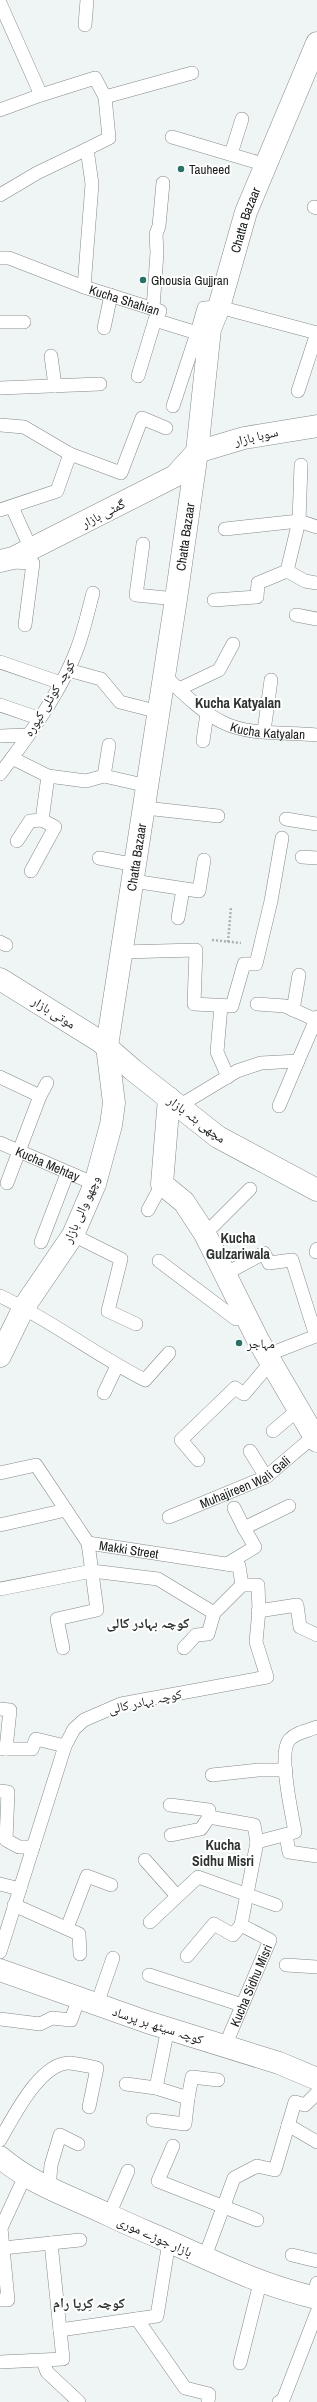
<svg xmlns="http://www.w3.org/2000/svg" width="317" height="2402" viewBox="0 0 317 2402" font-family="'Archivo Narrow','Noto Naskh Arabic',sans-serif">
  <rect width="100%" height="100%" fill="#eff5f4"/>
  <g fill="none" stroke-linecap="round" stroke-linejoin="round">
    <g stroke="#848a89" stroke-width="14">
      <g id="service">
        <polyline points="0,3 41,95 95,78 105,97 109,138 87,149 92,184 84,287"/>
        <polyline points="85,25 87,0"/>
        <polyline points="105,97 192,73"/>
        <polyline points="0,110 41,95"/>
        <polyline points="172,137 266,165"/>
        <polyline points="231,154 242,119"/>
        <polyline points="0,195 37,173 87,149"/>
        <polyline points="314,207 317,208"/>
        <path id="s1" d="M0,258H9L84,287L160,311L155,320L197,333L204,308L219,307L317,333"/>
        <polyline points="153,308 157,253 156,234 159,226 163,183"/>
        <polyline points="0,322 24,322"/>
        <polyline points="104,328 111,295"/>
        <polyline points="51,356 55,386"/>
        <polyline points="138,376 155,320"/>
        <polyline points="0,388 100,384"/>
        <polyline points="298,391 317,333"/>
        <polyline points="173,406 197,333"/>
        <polyline points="0,425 24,427 70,454 121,473 142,418 166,428"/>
        <polyline points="12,507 31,549"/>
        <polyline points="0,510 57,491 70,454"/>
        <polyline points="225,529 299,521 317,527"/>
        <polyline points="143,544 136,595 176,599"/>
        <polyline points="12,562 33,563 25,625"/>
        <polyline points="287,571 305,581 317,583"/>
        <polyline points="214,600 257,597 258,583 287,571 299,521 301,465"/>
        <polyline points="296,615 317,619"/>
        <polyline points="0,662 61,683"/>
        <polyline points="68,670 101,679 120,702 159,712"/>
        <path id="s2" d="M164,675C182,692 200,711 222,722C249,736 287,732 317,735"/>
        <polyline points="179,689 219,670 233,644"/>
        <polyline points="0,705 38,718"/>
        <polyline points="264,731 271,680"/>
        <polyline points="0,736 28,735"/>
        <polyline points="203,741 207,713"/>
        <polyline points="12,758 48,776 86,781 104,776 148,786"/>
        <path d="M0,774C28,737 61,692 77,649C84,631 88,611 93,593"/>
        <polyline points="104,776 109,745"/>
        <polyline points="145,808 218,816"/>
        <polyline points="286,819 317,824"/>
        <polyline points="17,841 30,821 42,820"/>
        <polyline points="302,857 317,858"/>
        <polyline points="99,858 136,865"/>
        <polyline points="31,871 55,827 42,820 48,776"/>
        <polyline points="133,881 199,891 204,860"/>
        <polyline points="178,918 183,889"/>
        <polyline points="0,942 6,945"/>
        <polyline points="122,952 196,950 194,1004 232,1006 244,964 256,964 271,901 282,838"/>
        <polyline points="257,1004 285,1006 316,1020"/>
        <polyline points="221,1006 217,1052 228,1077"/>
        <polyline points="293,1010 299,975"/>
        <polyline points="0,1077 40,1096 7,1183"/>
        <polyline points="40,1096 47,1083"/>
        <polyline points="179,1106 237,1071 261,1063 298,1061 317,1017"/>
        <polyline points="279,1106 298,1061"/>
        <path id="s3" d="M0,1143L95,1184"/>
        <polyline points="148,1210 162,1184"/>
        <polyline points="205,1234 250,1189"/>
        <polyline points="73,1235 121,1259 108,1311 136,1324"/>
        <polyline points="41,1242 67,1174"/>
        <polyline points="316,1252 317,1249"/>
        <polyline points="159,1261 236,1319 245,1314"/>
        <polyline points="225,1274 264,1253 269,1263 292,1260 316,1336 267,1355"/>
        <path d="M0,1296C51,1320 95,1355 145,1380L169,1353"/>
        <polyline points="104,1393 117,1366"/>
        <polyline points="273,1431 299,1409"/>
        <polyline points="250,1451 266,1477"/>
        <polyline points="198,1460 181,1440 235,1388 244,1394 271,1362"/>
        <path id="s4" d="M0,1473L36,1465L88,1543L239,1566L242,1585H258L259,1610L256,1642L267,1677L121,1704L84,1720L74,1729L65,1746L0,1952"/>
        <polyline points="234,1508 244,1528"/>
        <path id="s5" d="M169,1517L266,1477L314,1436"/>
        <polyline points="0,1525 66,1510"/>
        <polyline points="227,1564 255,1547 244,1528 289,1506"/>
        <polyline points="0,1589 92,1571 158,1579 214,1613"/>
        <polyline points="258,1611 297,1605 300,1627 317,1635"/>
        <polyline points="63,1648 57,1619 97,1610 88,1543"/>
        <polyline points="184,1648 196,1635 208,1634 214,1613 242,1585"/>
        <polyline points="0,1709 10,1710 6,1749"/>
        <polyline points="0,1749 32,1749 36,1739 65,1746"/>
        <polyline points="212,1775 258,1770 286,1770"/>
        <polyline points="0,1791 8,1792 6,1840 19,1847 33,1847"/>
        <polyline points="170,1805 209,1810 209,1817 254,1825 257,1842"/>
        <polyline points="171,1835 201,1829 209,1817"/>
        <polyline points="286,1835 289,1852 317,1856"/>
        <polyline points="145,1860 177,1896"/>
        <polyline points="0,1884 20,1889"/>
        <polyline points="14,1905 79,1934 80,1954"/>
        <polyline points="150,1922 198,1877 276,1905"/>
        <polyline points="67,1928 87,1876 111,1885"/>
        <polyline points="187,1956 214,1924 233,1935 241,1925"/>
        <polyline points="286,1965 317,1967"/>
        <polyline points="149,1975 242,2005"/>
        <polyline points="97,2004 113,1958"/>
        <polyline points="0,2019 40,2024 52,2018 71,2020 79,1998"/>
        <path id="s6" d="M225,2046L270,1940L241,1925L257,1842L295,1832C292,1814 278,1754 289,1740C296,1732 308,1731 317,1727"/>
        <polyline points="126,2084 156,2088 188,2098 185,2124 153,2120"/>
        <polyline points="156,2088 168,2028"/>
        <polyline points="188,2098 192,2077 218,2080"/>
        <polyline points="288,2125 317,2142"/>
        <path d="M0,2140C13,2118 40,2062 70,2063C79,2064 88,2066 97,2068L89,2107"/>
        <polyline points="173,2146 158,2181 257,2220"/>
        <polyline points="49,2189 51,2165 60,2135 78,2144"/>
        <polyline points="109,2215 128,2171"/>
        <polyline points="3,2248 80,2240"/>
        <polyline points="292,2255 317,2261"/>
        <polyline points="204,2259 234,2178 257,2166 275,2170 295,2102 305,2105 317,2093"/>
        <polyline points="313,2297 317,2283"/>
        <polyline points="0,2300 8,2300 1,2228 25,2176"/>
        <polyline points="137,2319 185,2388 209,2394 208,2402"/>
        <polyline points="60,2330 157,2316 169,2242"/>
        <polyline points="43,2361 47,2372 79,2402"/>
        <polyline points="0,2362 63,2359 51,2243"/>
        <polyline points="240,2363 260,2283"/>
        <polyline points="279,2402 283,2400 317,2312"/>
      </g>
    </g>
    <g stroke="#848a89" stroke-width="23">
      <g id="minor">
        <polyline points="197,452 244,438 317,426"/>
        <polyline points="0,561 13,558 175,476 197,452"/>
        <polyline points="0,979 101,1042 133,1070 218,1137 317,1190"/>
        <polyline points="169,1098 162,1184 184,1202 205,1234 258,1340 317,1441"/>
        <path id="s7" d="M0,1356L24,1307L73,1235L95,1184L111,1125L114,1103L107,1046L176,599L197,452L210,329L219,307L246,212L317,43"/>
        <polyline points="0,1970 147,2022 279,2063 317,2079"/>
        <path d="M0,2157C34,2186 70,2196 109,2215C129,2225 150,2233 170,2242C219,2264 264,2286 317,2298"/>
      </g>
    </g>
    <g stroke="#adb2b1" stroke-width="2.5" stroke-dasharray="2 2" stroke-linecap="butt">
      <polyline points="212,940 241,943"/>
      <polyline points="228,942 231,907"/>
    </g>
    <use href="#service" stroke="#fff" stroke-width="13"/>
    <use href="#minor" stroke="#fff" stroke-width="22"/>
  </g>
  <g fill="#297067" stroke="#fff" stroke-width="1.5">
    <circle cx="181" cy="169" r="4"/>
    <circle cx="143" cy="280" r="4"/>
    <circle cx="239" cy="1343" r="4"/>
  </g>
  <g text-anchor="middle" stroke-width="4" stroke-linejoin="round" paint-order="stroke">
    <g font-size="13" fill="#181b1a" stroke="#fff" text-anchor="start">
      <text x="189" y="174">Tauheed</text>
      <text x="151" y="285">Ghousia Gujjran</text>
      <text x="247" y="1348">مہاجر</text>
    </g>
    <g font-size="13" fill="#181b1a" stroke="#fff">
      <text dy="5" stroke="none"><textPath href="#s7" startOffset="1177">Chatta Bazaar</textPath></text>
      <text dy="5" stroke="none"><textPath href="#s1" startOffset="132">Kucha Shahian</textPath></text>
      <text transform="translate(256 436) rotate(-13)" y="5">سوہا بازار</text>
      <text transform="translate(103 513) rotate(-27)" y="5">گمٹی بازار</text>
      <text dy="5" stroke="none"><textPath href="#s7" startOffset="853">Chatta Bazaar</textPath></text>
      <text transform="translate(49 698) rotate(-59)" y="5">کوچہ کوٹلی کپورہ</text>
      <text dy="5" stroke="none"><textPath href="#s2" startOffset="122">Kucha Katyalan</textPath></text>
      <text dy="5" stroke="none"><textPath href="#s7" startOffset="529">Chatta Bazaar</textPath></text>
      <text transform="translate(54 1012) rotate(32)" y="5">موتی بازار</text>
      <text transform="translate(197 1119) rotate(37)" y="5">مچھی ہٹہ بازار</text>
      <text dy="5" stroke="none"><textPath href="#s3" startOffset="52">Kucha Mehtay</textPath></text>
      <text transform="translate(81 1209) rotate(-66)" y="5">وچھو والی بازار</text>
      <text dy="5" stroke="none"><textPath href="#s5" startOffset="84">Muhajireen Wali Gali</textPath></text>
      <text dy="5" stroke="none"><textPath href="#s4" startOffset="172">Makki Street</textPath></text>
      <text transform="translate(145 1701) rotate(-12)" y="5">کوچہ بہادر کالی</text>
      <text dy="5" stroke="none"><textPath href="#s6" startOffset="66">Kucha Sidhu Misri</textPath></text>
      <text transform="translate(158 2025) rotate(18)" y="5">کوچہ سیٹھ ہر پرساد</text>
      <text transform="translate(155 2236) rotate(24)" y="5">بازار جوڑے موری</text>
    </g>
    <g font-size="14" font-weight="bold" fill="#2e3332" stroke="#fff">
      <text x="238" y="708">Kucha Katyalan</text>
      <text x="238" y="1243">Kucha<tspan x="238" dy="16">Gulzariwala</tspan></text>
      <text x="148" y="1628">کوچہ بہادر کالی</text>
      <text x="223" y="1850">Kucha<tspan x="223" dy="16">Sidhu Misri</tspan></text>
      <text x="89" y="2308">کوچہ کِرپا رام</text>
    </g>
  </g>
</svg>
